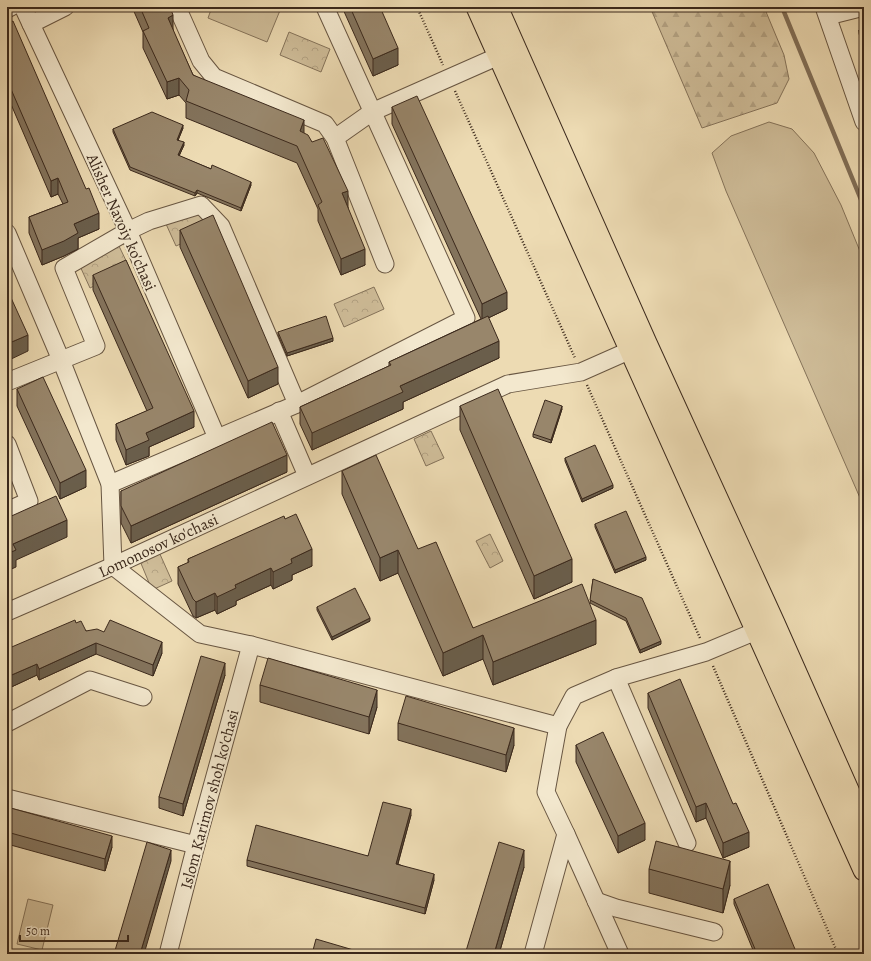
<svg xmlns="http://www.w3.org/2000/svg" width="871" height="961" viewBox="0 0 871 961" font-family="Alegreya,serif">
  <defs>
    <pattern id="forest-firs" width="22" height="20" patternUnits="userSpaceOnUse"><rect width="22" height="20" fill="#cfbd99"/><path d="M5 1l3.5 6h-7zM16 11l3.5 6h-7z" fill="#b3a283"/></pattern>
    <pattern id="park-crowns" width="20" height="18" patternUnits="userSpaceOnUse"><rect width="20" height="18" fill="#cfbd99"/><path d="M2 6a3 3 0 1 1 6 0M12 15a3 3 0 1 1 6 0" fill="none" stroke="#b3a283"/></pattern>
  </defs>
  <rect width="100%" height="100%" fill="#eddbb3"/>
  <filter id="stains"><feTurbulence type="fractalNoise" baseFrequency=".005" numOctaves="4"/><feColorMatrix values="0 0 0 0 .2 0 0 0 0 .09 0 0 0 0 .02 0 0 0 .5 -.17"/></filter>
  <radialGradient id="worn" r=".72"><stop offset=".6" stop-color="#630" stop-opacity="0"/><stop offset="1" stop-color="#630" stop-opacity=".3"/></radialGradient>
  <g fill="#cfbd99" stroke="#85735a">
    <polygon points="212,7 280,7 281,8 267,42 208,18"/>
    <polygon points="769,122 792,129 814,153 841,205 864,261 864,507 726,191 712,153 731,136"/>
    <polygon points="28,899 53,905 42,950 17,944"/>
  </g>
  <polygon fill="url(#forest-firs)" stroke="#85735a" points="650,7 764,7 784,55 789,79 777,103 702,128"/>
  <g fill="url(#park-crowns)" stroke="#85735a">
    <polygon points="289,32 330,49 321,72 280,55"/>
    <polygon points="200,209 210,231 176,246 166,224"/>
    <polygon points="119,246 130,269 90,288 79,264"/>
    <polygon points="374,287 384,309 344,327 334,304"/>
    <polygon points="431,431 444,458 426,466 414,439"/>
    <polygon points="490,534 503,561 490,568 476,541"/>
    <polygon points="159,552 172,581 152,590 140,561"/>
  </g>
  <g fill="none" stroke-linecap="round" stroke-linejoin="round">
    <polyline stroke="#816f58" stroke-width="4.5" points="782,7 864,207"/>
    <g stroke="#685642" stroke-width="19">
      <g id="minor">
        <polyline points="23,7 128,231 217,438"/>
        <polyline points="177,7 201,61 214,77 325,124 335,138 385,264"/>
        <polyline points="824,7 864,122"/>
        <polyline points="7,9 11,7"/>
        <polyline points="828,16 864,7"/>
        <polyline points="31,24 65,7"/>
        <polyline points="335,138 372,112 510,51"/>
        <polyline points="7,233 61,360 110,484 113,566 200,634 251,645 558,726"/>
        <polyline points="7,382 96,346 64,268 128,231 149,221 201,205 221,226 297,404"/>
        <polyline points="279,411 307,476"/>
        <polyline points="7,444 29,501 7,511"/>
        <polyline points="110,484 297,404 466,318 325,7"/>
        <polyline points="7,612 113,566 508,384 581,372 642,345"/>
        <polyline points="616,678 687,843"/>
        <polyline points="7,723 90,680 143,697"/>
        <polyline points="7,798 196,845"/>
        <polyline points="566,834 620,954"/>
        <polyline points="596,901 616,908 714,932"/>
        <polyline points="168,954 196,845 251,645"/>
        <polyline points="533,954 566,834 546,792 558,726 574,696 616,678 706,652 768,626"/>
      </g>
    </g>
    <g stroke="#3b291c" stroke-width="23">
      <g id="major">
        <path d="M477,7C605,295 734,582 864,870"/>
        <polyline points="497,7 646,343 774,623 864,826"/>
      </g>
    </g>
    <g stroke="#3b291c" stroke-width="2.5" stroke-dasharray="1 2" stroke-linecap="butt">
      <polyline points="417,7 443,65"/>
      <polyline points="455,91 575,358"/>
      <polyline points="587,385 700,638"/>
      <polyline points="713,666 838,954"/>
    </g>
    <use href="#minor" stroke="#f3e8ce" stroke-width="17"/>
    <use href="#major" stroke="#eddbb3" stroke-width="21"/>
  </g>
  <g fill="#83735c" stroke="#3b291c">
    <polygon points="132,7 170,7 173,31 193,75 304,133 312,142 348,208 365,265 341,275 318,221 318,209 297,163 186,118 186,103 179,95 167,99 143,48 143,32"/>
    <polygon points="342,7 380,7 398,65 373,76"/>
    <polygon points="7,24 99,229 78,238 78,249 64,256 42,265 29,233 29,217 63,204 58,194 51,197 7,95"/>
    <polygon points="864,29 864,58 859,33 859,30"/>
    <polygon points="392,107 507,309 488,318 499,358 403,402 403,409 312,450 300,424 300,407 389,366 389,362 481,319 392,124"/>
    <polygon points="183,128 178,140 184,145 179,156 251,185 241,211 197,193 195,196 130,170 113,132 113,129"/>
    <polygon points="180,230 278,384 248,398 180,247"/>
    <polygon points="93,275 194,427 149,447 149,456 126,465 116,440 116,424 147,411 93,290"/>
    <polygon points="278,332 333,341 287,356 278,335"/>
    <polygon points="17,389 86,487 60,499 17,406"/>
    <polygon points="460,406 572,582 534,599 460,430"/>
    <polygon points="562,409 551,443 533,437 533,434"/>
    <polygon points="565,458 613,488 582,502 565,461"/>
    <polygon points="342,471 418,549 473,628 596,644 493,685 483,659 443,676 398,573 380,581 342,494"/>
    <polygon points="287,472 131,543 121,523 121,491"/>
    <polygon points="285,519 312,566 292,575 292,580 273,589 271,585 236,601 236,605 217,614 215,610 196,618 193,616 178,584 178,567 188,563 188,559"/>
    <polygon points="595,524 646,560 615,573 595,527"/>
    <polygon points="593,579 661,644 640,653 626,621 590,603"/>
    <polygon points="317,607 370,621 332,640 317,610"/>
    <polygon points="76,623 86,631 162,653 153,676 96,654 39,680 37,675 7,689"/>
    <polygon points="225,675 183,816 159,808 159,797"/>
    <polygon points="260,685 377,707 369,734 260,702"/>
    <polygon points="648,693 749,847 723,858 706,818 696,822 648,708"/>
    <polygon points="398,723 514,745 506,772 398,740"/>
    <polygon points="576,745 645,840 618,853 576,762"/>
    <polygon points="7,807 112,847 105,871 7,844"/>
    <polygon points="411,815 398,864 434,880 425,914 247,866 247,860 368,856"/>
    <polygon points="524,867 499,954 466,954 466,951"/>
    <polygon points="649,869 730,885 723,913 649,893"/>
    <polygon points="734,899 797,954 753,950 734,904"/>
  </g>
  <g fill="#6a5e4b" stroke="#3b291c">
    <polygon points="173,15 173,32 168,18"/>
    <polygon points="398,48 398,65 373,76 373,59"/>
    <polygon points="179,78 179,95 167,99 167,82"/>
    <polygon points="304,120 304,137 300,131"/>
    <polygon points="183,125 183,128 177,143 177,140"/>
    <polygon points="184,142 184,145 178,158 178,155"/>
    <polygon points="58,178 58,194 51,197 51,181"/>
    <polygon points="251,182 251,185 241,211 241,208"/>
    <polygon points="197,190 197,193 195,196 195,193"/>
    <polygon points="348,191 348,208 342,193"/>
    <polygon points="99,213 99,229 78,238 78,249 64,256 42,265 42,250 74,224"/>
    <polygon points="365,249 365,265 341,275 341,259"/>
    <polygon points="507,292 507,309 482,321 482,304"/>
    <polygon points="28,335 28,351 7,361 7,344"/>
    <polygon points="333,338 333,341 287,356 287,353"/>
    <polygon points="499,341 499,358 403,402 403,409 312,450 312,433 400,386"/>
    <polygon points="278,367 278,384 248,398 248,381"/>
    <polygon points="562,406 562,409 551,443 551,440"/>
    <polygon points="194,411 194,427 149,447 149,456 126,465 126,450 146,433"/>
    <polygon points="287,455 287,472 131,543 131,526"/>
    <polygon points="86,470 86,487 60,499 60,483"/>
    <polygon points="613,485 613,488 582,502 582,499"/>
    <polygon points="67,520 67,537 16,560 16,567 7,571 7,554 13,544"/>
    <polygon points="312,549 312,566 292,575 292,580 273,589 273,572 291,559"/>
    <polygon points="398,550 398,573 380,581 380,558"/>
    <polygon points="646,557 646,560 615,573 615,570"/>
    <polygon points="572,559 572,582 534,599 534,576"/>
    <polygon points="271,568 271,585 236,601 236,605 217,614 217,597 235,585"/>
    <polygon points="215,593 215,610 196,618 196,602"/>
    <polygon points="370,618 370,621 332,640 332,637"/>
    <polygon points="596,620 596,644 493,685 493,662"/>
    <polygon points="483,635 483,659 443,676 443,653"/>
    <polygon points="661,641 661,644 640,653 640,650"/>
    <polygon points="162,642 162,653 153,676 153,665"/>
    <polygon points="96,643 96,654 39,680 39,669"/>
    <polygon points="225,663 225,675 183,816 183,804"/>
    <polygon points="37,664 37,675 7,689 7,677"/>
    <polygon points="377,690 377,707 369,734 369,717"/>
    <polygon points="514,728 514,745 506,772 506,755"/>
    <polygon points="706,803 706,818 696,822 696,807"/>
    <polygon points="411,809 411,815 396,870 396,864"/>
    <polygon points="645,823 645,840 618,853 618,836"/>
    <polygon points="749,832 749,847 723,858 723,843"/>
    <polygon points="112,836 112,847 105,871 105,859"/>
    <polygon points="171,850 171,861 144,954 140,954"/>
    <polygon points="524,850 524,867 499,954 494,954"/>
    <polygon points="730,861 730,885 723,913 723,889"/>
    <polygon points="434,874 434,880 425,914 425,908"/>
  </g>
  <g fill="#98866b" stroke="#3b291c">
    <polygon points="140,7 170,7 173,15 168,18 193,75 304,120 300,131 308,135 312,142 323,138 348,191 342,193 365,249 341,259 318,205 322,202 297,146 186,101 189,90 179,78 167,82 143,31 149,28"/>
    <polygon points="350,7 380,7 398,48 373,59"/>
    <polygon points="13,21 86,189 89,188 99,213 74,224 78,233 64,241 42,250 29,217 68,202 58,178 51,181 7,80 7,24"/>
    <polygon points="864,29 864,55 859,30"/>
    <polygon points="417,96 507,292 482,304 392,107"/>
    <polygon points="152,112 183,125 177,140 184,142 178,155 211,169 212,165 251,182 241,208 197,190 195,193 130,167 113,129"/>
    <polygon points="213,215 278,367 248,381 180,230"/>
    <polygon points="126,260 194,411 146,433 149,440 126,450 116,424 153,408 93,275"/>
    <polygon points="7,289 28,335 7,344"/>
    <polygon points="326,316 333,338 287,353 278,332"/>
    <polygon points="488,316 499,341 400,386 403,392 312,433 300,407 391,365 389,362"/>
    <polygon points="43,377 86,470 60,483 17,389"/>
    <polygon points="498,389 572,559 534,576 460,406"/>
    <polygon points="545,400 562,406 551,440 533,434"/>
    <polygon points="272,422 287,455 131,526 121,506 121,491"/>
    <polygon points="595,445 613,485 582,499 565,458"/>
    <polygon points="376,455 418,549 436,542 473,628 582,584 596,620 493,662 483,635 443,653 398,550 380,558 342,471"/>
    <polygon points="56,496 67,520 13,544 16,550 7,554 7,518"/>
    <polygon points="626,511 646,557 615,570 595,524"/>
    <polygon points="296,514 312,549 291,559 292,563 273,572 271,568 235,585 236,588 217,597 215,593 196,602 193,599 178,567 189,562 188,559 284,516 285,519"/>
    <polygon points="593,579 642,598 661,641 640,650 626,618 590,600"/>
    <polygon points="355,588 370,618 332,637 317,607"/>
    <polygon points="75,620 76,623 81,621 86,631 97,629 104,632 110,620 162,642 153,665 96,643 39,669 37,664 7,677 7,649"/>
    <polygon points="201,656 225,663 183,804 159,797"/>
    <polygon points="268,658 377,690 369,717 260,685"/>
    <polygon points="680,679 733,804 736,803 749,832 723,843 706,803 696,807 648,693"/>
    <polygon points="406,696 514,728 506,755 398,723"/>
    <polygon points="603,732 645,823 618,836 576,745"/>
    <polygon points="383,802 411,809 396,864 434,874 425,908 247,860 256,825 368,856"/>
    <polygon points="7,807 112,836 105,859 7,832"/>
    <polygon points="656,841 730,861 723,889 649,869"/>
    <polygon points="147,842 171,850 140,954 114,954"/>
    <polygon points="499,842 524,850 494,954 477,954 466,951"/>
    <polygon points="768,884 797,954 743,954 755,949 734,899"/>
    <polygon points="316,939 367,954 312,954"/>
  </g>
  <g text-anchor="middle" stroke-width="4" stroke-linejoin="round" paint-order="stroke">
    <g font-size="16" fill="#3b291c" stroke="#f3e8ce">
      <text transform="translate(122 222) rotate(66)" y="6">Alisher Navoiy ko'chasi</text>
      <text transform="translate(158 545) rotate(-25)" y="6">Lomonosov ko'chasi</text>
      <text transform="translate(209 799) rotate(-75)" y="6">Islom Karimov shoh ko'chasi</text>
    </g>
  </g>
  <rect width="871" height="961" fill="none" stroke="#eddbb3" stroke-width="24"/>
  <rect x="8" y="8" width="855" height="945" fill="none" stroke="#3b291c" stroke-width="2"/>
  <rect x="12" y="12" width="847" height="937" fill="none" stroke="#3b291c"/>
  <path d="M20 935v6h108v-6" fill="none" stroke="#3b291c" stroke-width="2"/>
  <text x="26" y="935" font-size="12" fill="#3b291c" stroke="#f3e8ce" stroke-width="3" paint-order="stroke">50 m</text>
  <rect width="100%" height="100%" filter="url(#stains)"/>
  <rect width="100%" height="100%" fill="url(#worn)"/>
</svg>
